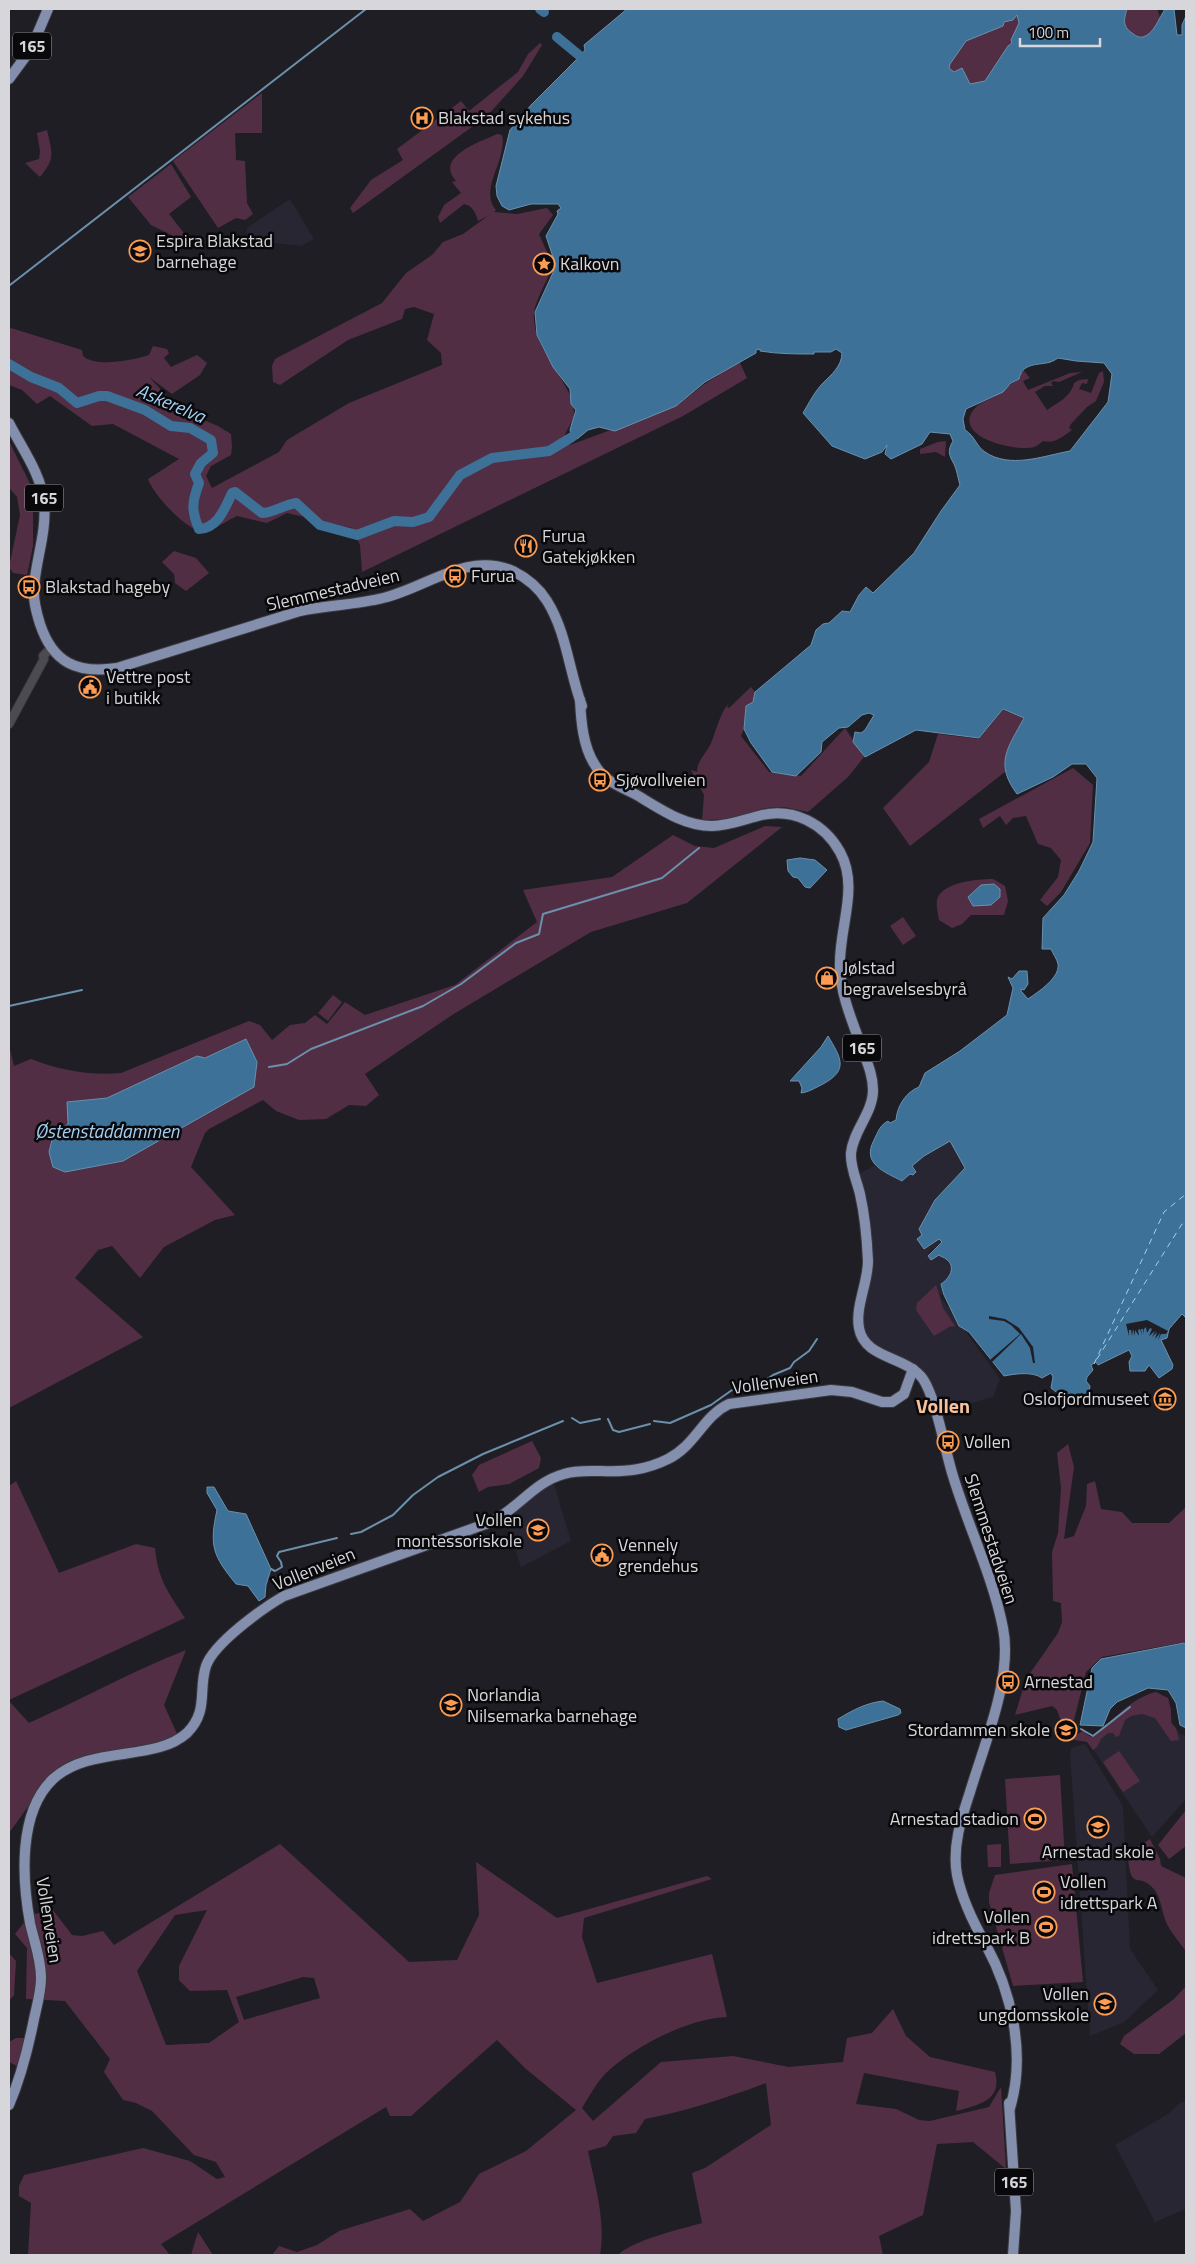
<svg xmlns="http://www.w3.org/2000/svg" width="1195" height="2264" viewBox="0 0 1195 2264" font-family="'Titillium Web',sans-serif">
  <rect width="100%" height="100%" fill="#1f1e25"/>
  <g fill="#282633">
    <polygon points="290,199 314,239 301,246 247,240 247,228"/>
    <polygon points="950,1140 965,1168 935,1200 939,1239 942,1242 930,1251 928,1256 939,1255 944,1257 958,1278 940,1296 1000,1379 993,1397 937,1413 928,1383 870,1342 863,1330 862,1316 871,1275 859,1174 874,1166 902,1181 910,1174 916,1172 912,1166 921,1158"/>
    <polygon points="553,1481 571,1541 521,1567 505,1518"/>
    <polygon points="1161,1694 1168,1700 1173,1725 1181,1735 1186,1735 1186,1799 1152,1837 1089,1743"/>
    <polygon points="1085,1744 1123,1806 1130,1949 1158,1990 1124,2022 1090,2036 1070,1755 1071,1749 1074,1747"/>
    <polygon points="1181,2102 1186,2102 1186,2209 1155,2222 1115,2145 1168,2114"/>
  </g>
  <g fill="#522e45" fill-rule="evenodd">
    <polygon points="1052,9 1007,103 907,63 919,32"/>
    <polygon points="1084,9 1157,9 1172,49 1166,54"/>
    <polygon points="540,43 542,45 523,76 487,116 353,213 350,208 371,180 403,160 397,149 461,101 469,111 518,72 528,54"/>
    <polygon points="262,93 262,133 235,133 236,160 245,161 247,203 253,214 245,220 236,218 218,228 173,161"/>
    <path d="M47,130C52,153 56,158 40,177L25,163L39,159L40,151L37,133Z"/>
    <path d="M497,134L502,135C508,160 478,189 496,210L494,212L517,214L547,208L553,215L539,234L553,266C548,279 536,299 534,312C530,352 581,389 573,418C572,423 567,429 565,435L570,445L676,406L706,383L738,363H740L747,378L683,416L362,572L360,545L352,528L287,513L267,523L237,516C228,520 216,529 206,531C189,535 153,494 148,479L179,459L113,424L92,426L50,396L37,404L22,390L9,385V330L11,328L82,350L83,356C96,368 133,360 149,355L153,346L167,349L169,353L164,358L171,367L197,355L207,363L200,375L172,394L149,377L180,410L218,426L231,434L232,447L231,455L211,466L206,476L212,488L279,452L287,440L349,403L442,365L441,353L427,340L434,314L414,307L405,309L402,319L348,340L280,385L273,382L272,366L275,359L382,303L406,273L432,255L443,242L463,234L488,216L478,221C476,213 472,205 464,204L440,223L438,217L444,205L461,193L452,182L456,181C434,157 480,142 497,134Z"/>
    <polygon points="171,164 191,197 169,214 190,241 187,243 151,225 128,197"/>
    <path d="M1024,371L1030,378L1023,381L1028,390L1070,373L1082,372L1059,382L1053,381L1051,383L1053,386H1045L1035,392L1047,410C1057,403 1071,397 1074,383L1079,380L1088,379L1087,384L1082,383L1079,389L1091,393L1099,373L1103,371L1104,382L1096,401L1087,407L1071,424L1069,428L1072,430C1062,437 1055,444 1043,441C1040,443 1037,446 1034,447C1016,452 956,438 972,412C978,402 988,401 997,395C1005,390 1011,383 1019,379L1020,374Z"/>
    <polygon points="9,441 36,496 33,509 33,546 27,575 13,573 9,567 20,515 17,497 9,488"/>
    <polygon points="946,441 945,457 936,452 920,454 920,449 938,442"/>
    <polygon points="174,551 196,558 209,573 186,591 175,583 174,574 162,562"/>
    <path d="M751,687L755,692L753,702L746,706L744,729L741,736L769,772L801,776L845,728L864,757L848,777L808,812L784,807L765,808L732,819L702,820L704,795L691,770L697,772C697,760 707,753 711,743C717,729 719,715 729,703L727,707L729,708Z"/>
    <polygon points="1003,710 1023,718 1010,768 910,846 883,808 929,762 938,734 979,739"/>
    <polygon points="1073,768 1093,785 1090,843 1061,892 1047,906 1040,900 1058,877 1061,860 1051,848 1038,844 1026,816 1013,818 1006,825 1000,816 983,828 979,819"/>
    <path d="M765,826L782,827L687,903L591,932L452,1015L365,1074L379,1095L366,1106L349,1105L326,1119L299,1120L276,1111L263,1100L209,1129L205,1133L191,1167L235,1215L215,1220L164,1247L140,1278L112,1246L98,1250L75,1278L143,1337L9,1408V1045L14,1066L31,1059C59,1070 91,1076 121,1073L249,1021L260,1025L272,1040L290,1025L305,1023L315,1015L327,1024L345,1002L365,1015L455,985L537,922L523,890L612,877L673,835L695,846L714,848ZM246,1039L257,1062L123,1161L65,1172L52,1136L68,1124V1102L107,1098L197,1056L205,1058Z"/>
    <path d="M993,879L1005,886L1008,901L1004,915H971L962,924L952,928L939,920C938,914 936,906 937,900C941,882 978,879 993,879Z"/>
    <polygon points="903,917 916,936 903,945 890,926"/>
    <polygon points="333,995 342,1002 328,1021 318,1013"/>
    <polygon points="936,1285 943,1308 955,1326 949,1327 934,1336 916,1310 917,1303"/>
    <polygon points="532,1441 541,1458 539,1468 509,1484 488,1487 479,1492 472,1475 479,1465"/>
    <polygon points="1068,1444 1074,1467 1064,1539 1074,1536 1086,1506 1087,1484 1095,1481 1101,1509 1122,1512 1132,1523 1169,1523 1186,1507 1186,1642 1102,1657 1086,1672 1074,1720 1062,1724 1057,1710 1052,1706 1015,1715 1026,1679 1058,1633 1062,1622 1061,1603 1053,1601 1052,1552 1058,1533 1061,1488 1057,1453"/>
    <path d="M16,1481L59,1573L136,1544L155,1548C158,1580 168,1592 185,1618L9,1700V1486Z"/>
    <path d="M186,1650L164,1705L178,1736L162,1743L113,1752L45,1783L9,1833V1701L29,1723C82,1699 132,1671 186,1650Z"/>
    <path d="M1156,1692L1168,1698L1171,1710V1723L1176,1728L1179,1740L1171,1741L1155,1718L1142,1714L1131,1716L1125,1720L1119,1736L1116,1737L1113,1733H1108L1101,1739L1097,1747L1093,1750L1087,1742L1069,1739L1083,1731L1089,1736L1094,1737C1112,1721 1132,1697 1156,1692Z"/>
    <polygon points="1119,1751 1140,1781 1123,1792 1103,1762"/>
    <polygon points="1060,1775 1065,1860 1010,1864 1005,1779"/>
    <polygon points="1186,1810 1186,1846 1169,1859 1158,1845"/>
    <path d="M1150,1839L1160,1859L1161,1866L1186,1878V1952C1180,1942 1171,1933 1166,1922C1162,1912 1161,1898 1154,1889C1139,1871 1131,1893 1128,1857L1133,1850Z"/>
    <path d="M280,1844L409,1962L457,1960L479,1915L476,1862L557,1918L707,1876L712,1879L584,1918L582,1937L597,1983L712,1954L727,2017C689,2018 633,2047 606,2073C596,2083 589,2097 582,2108L593,2121L661,2062L733,2056L789,2067L843,2062L847,2038L872,2033L893,2009L906,2036L930,2057L995,2072C1003,2101 977,2105 956,2111L959,2091L864,2073L856,2104L896,2109L919,2120L930,2121L989,2107L1001,2087L1006,2169L973,2142L937,2144L923,2215L879,2236L883,2255H618C633,2240 681,2229 702,2223L692,2173L705,2168L771,2125L766,2083C726,2098 687,2111 645,2119L636,2133L613,2136L606,2146L588,2151C595,2186 606,2220 600,2255H272L279,2246L297,2252L317,2245L339,2231L410,2209L423,2221L460,2202L479,2174L526,2151L576,2110L526,2069L497,2040L411,2116H390L386,2107L161,2244L170,2255H28L31,2203L19,2196V2186L24,2175L143,2148L190,2161L217,2179L225,2177L216,2162L194,2155L152,2111L136,2103L123,2100L104,2072L110,2059L65,2001L26,1999L27,1948L15,1934L30,1915L53,1910L72,1935L82,1936L103,1931L114,1945ZM207,1910L179,1966V1980L190,1991L227,1990L239,2022L209,2043L166,2045L137,1971L175,1915ZM303,1977L314,1978L320,1998L244,2020L236,1997Z"/>
    <polygon points="1001,1844 1001,1867 988,1867 987,1845"/>
    <polygon points="1072,1864 1083,1982 1013,1986 989,1902 989,1893 995,1875"/>
    <polygon points="9,1953 16,1961 14,1995 9,2001"/>
    <polygon points="1186,1986 1186,2033 1159,2054 1134,2054 1120,2044 1124,2036 1174,1999"/>
    <polygon points="16,2038 28,2038 19,2067 9,2062 9,2042"/>
    <polygon points="198,2232 213,2255 191,2255"/>
  </g>
  <g fill="#3d7198" stroke="#6b90ac" fill-rule="evenodd">
    <path d="M627,9H1127C1124,19 1122,26 1132,33C1135,35 1138,38 1143,37C1154,34 1159,18 1165,9H1174L1177,35H1182V25L1186,16V1318L1182,1314L1169,1329L1167,1338L1161,1340L1173,1365L1172,1369L1159,1378L1149,1365L1145,1371H1130L1129,1362L1132,1356L1129,1350L1098,1365L1096,1362L1091,1365L1093,1370L1087,1377L1086,1381L1090,1386L1089,1393L1073,1400L1061,1396L1051,1388L1053,1377L1051,1373L1042,1378C1032,1371 1014,1374 1004,1376L969,1332L959,1326L944,1295L941,1284C949,1279 957,1267 946,1259C944,1257 941,1257 939,1255L931,1260L928,1256L942,1242L939,1239L924,1249L917,1239L922,1235L919,1229L935,1200L965,1168L950,1141L924,1156L912,1166L916,1172L913,1175L910,1174L902,1181C885,1172 861,1164 874,1140C878,1132 880,1125 888,1121L890,1123L896,1120C897,1106 906,1092 919,1087L925,1073L960,1051L1007,1015L1013,988L1008,977L1012,979L1019,971H1027L1028,984L1024,990L1021,989V991L1028,999C1038,992 1060,978 1058,964C1057,959 1053,954 1051,949H1042L1043,918L1064,895L1079,871L1093,842L1097,778L1086,764H1072L1053,777L1017,794C994,763 1008,748 1024,718L1003,709L979,738L916,730L865,757L853,742L855,732L861,733L865,730L874,715L869,713L862,715L848,727L839,728L822,742L821,752L796,776L772,772L751,743L744,729L746,706L753,702L755,692L811,645L816,630L823,624L829,623L842,611L850,612L859,595L866,587L873,593L914,553L941,511L960,485C958,479 957,470 954,464C949,455 947,451 953,441L950,434L930,432L922,444L891,459L885,454L887,445L882,452L865,459L832,446L803,413C809,403 815,391 823,383C831,375 842,366 842,353L836,349L831,352H814V354C796,354 778,354 760,351V349L756,350V353L705,382L676,406L615,431L599,427L588,430L577,439L572,437L570,430L576,410L571,404L570,389L553,367L537,335L535,312L556,266L546,236L558,214L557,211L561,208L558,204H531L509,210L502,206L497,196L496,186L510,130L531,105L582,54L585,50L584,45ZM1017,15L1019,23L1011,40L1012,43L1008,46L985,81L970,84L962,68L954,72L949,68L950,64L966,41L1003,26L1004,22L1013,20ZM1058,358L1076,361L1104,363L1112,374L1108,402L1070,451C1043,456 1010,469 985,452C976,446 975,436 965,430L963,419L966,409L1003,392L1011,383L1019,379C1022,364 1035,365 1046,363C1050,363 1055,360 1058,358Z"/>
    <polygon points="800,858 815,860 827,870 810,888 805,887 798,878 793,877 788,871 787,860"/>
    <polygon points="994,884 1000,889 1000,897 991,905 973,906 968,897 981,885"/>
    <path d="M828,1036C841,1058 849,1070 823,1084C815,1088 809,1092 801,1093L802,1088L799,1081H790L821,1047Z"/>
    <polygon points="246,1039 257,1062 254,1087 123,1161 65,1172 53,1167 49,1152 53,1136 68,1124 67,1102 107,1098 197,1056 205,1058"/>
    <path d="M207,1487H214L228,1511L246,1514L271,1569L266,1585L265,1597L259,1601L248,1586L236,1584C213,1556 209,1546 217,1510L207,1493Z"/>
    <polygon points="1184,1643 1186,1644 1186,1728 1180,1725 1176,1703 1168,1690 1148,1688 1117,1702 1110,1709 1103,1726 1080,1725 1092,1668 1101,1659"/>
    <path d="M883,1701L900,1709L901,1713L898,1715L846,1730L839,1727L838,1719C853,1710 866,1703 883,1701Z"/>
  </g>
  <g fill="#1f1e25">
    <polygon points="989,1316 1005,1319 1019,1328 1033,1347 1035,1363 1033,1363 1030,1348 1021,1334 992,1362 990,1360 1020,1334 1011,1325 1004,1321 989,1319"/>
    <polygon points="1147,1320 1168,1331 1166,1334 1161,1334 1158,1340 1160,1333 1155,1339 1157,1332 1152,1337 1155,1331 1149,1336 1152,1329 1150,1328 1147,1333 1146,1327 1144,1329 1144,1334 1143,1329 1141,1329 1142,1335 1140,1329 1138,1330 1139,1336 1135,1330 1135,1336 1133,1329 1132,1336 1131,1330 1129,1330 1129,1336 1126,1324"/>
  </g>
  <g fill="none" stroke-linecap="round" stroke-linejoin="round">
    <g stroke="#6b90ac" stroke-width="2">
      <polyline points="10,285 366,9"/>
      <polyline points="9,1006 82,990"/>
      <polyline points="269,1067 287,1064 311,1049 423,1006 461,984 516,943 539,934 543,914 662,878 699,848"/>
      <polyline points="754,1388 773,1375 790,1368 794,1362 809,1351 817,1339"/>
      <polyline points="572,1418 580,1423 600,1419"/>
      <polyline points="608,1419 613,1430 619,1432 650,1424"/>
      <polyline points="654,1421 670,1423 711,1405 732,1390 746,1391"/>
      <polyline points="351,1534 361,1532 393,1515 413,1495 438,1477 483,1454 563,1421"/>
      <polyline points="271,1569 275,1571 282,1567 281,1562 277,1556 279,1552 337,1538"/>
      <polyline points="1081,1729 1093,1736 1130,1707"/>
    </g>
    <g stroke="#3d7198" stroke-width="10">
      <polyline points="540,9 544,12"/>
      <polyline points="557,37 580,56"/>
      <path d="M9,364L31,377L59,388L77,403L99,396H107L145,410L171,426L190,428L211,440L213,453L201,463L195,474L199,483C192,502 191,510 199,529C218,528 225,508 232,493L235,492L262,513C272,513 284,505 296,503L320,525L357,535L394,521L413,522L429,517L460,475L492,458L549,451L572,437"/>
    </g>
    <g stroke="#a3cff3" stroke-width="1" stroke-dasharray="6 5" stroke-linecap="butt">
      <polyline points="1097,1359 1182,1224 1186,1223"/>
      <polyline points="1094,1364 1164,1212 1186,1194"/>
    </g>
    <g stroke="#3a3a3f" stroke-width="10">
      <polyline id="minor" points="9,724 44,659 43,656 51,648"/>
    </g>
    <g stroke="#3a3a3f" stroke-width="12">
      <g id="major">
        <polyline points="9,79 31,49 48,9"/>
        <path d="M9,423C21,447 42,475 44,503C47,531 36,559 34,587C33,600 36,611 40,624C53,663 77,674 117,668L300,611C327,605 356,605 383,598C426,588 467,551 513,571C527,578 539,588 547,601C567,633 569,672 582,706"/>
        <path d="M580,700C581,721 583,747 595,765C604,781 619,786 635,794C659,808 683,826 712,826C729,826 745,819 762,815C793,808 824,823 840,852C860,888 838,929 840,968C841,997 853,1022 862,1049C867,1062 873,1075 873,1090C873,1113 853,1131 851,1153C850,1167 857,1181 860,1194C865,1216 867,1239 868,1261C868,1283 855,1307 859,1328C864,1359 907,1356 923,1379C936,1398 945,1451 953,1476C968,1526 993,1577 1003,1628C1013,1677 984,1745 970,1792C961,1819 952,1847 957,1875C962,1900 974,1924 986,1945C1012,1993 1026,2055 1010,2108"/>
        <polyline points="1009,2103 1016,2211 1013,2255"/>
        <path d="M9,2105C21,2077 28,2049 34,2019C37,2005 41,1992 41,1978C41,1959 34,1941 30,1923C22,1879 18,1812 53,1779C90,1745 155,1762 187,1733C209,1711 198,1690 206,1666C214,1643 263,1608 284,1596L491,1522C518,1509 534,1482 564,1474C576,1470 589,1471 601,1471C626,1472 646,1470 668,1459C696,1445 703,1416 729,1404L831,1390L852,1392L882,1402H892L904,1394L913,1369"/>
      </g>
    </g>
    <use href="#minor" stroke="#4c4b52" stroke-width="8"/>
    <use href="#major" stroke="#848fae" stroke-width="10"/>
  </g>
  <defs>
    <g id="hospital-ring" transform="scale(1.125)"><circle r="9.5" fill="#09080b" stroke="#fc9d53" stroke-width="1.5"/><path d="M-5-5h3v3.5h4V-5h3V5h-3V1.5h-4V5h-3Z" fill="#fc9d53"/></g>
    <g id="school-ring" transform="scale(1.125)"><circle r="9.5" fill="#09080b" stroke="#fc9d53" stroke-width="1.5"/><path d="M0-5L7-2L0 1L-7-2ZM-4 1L0 2.5L4 1V4Q0 6-4 4Z" fill="#fc9d53"/></g>
    <g id="sight-ring" transform="scale(1.125)"><circle r="9.5" fill="#09080b" stroke="#fc9d53" stroke-width="1.5"/><path d="M0-6L1.8-2.2L6-1.7L2.9 1.2L3.7 5.4L0 3.3L-3.7 5.4L-2.9 1.2L-6-1.7L-1.8-2.2Z" fill="#fc9d53"/></g>
    <g id="restaurant-ring" transform="scale(1.125)"><circle r="9.5" fill="#09080b" stroke="#fc9d53" stroke-width="1.5"/><path d="M-5-6h1v4h1v-4h1v4h1v-4h1v5L-1.5 .5V6h-2V.5L-5-1ZM5-6V6H3V1.5H1.5Q1.5-4 5-6Z" fill="#fc9d53"/></g>
    <g id="bus-ring" transform="scale(1.125)"><circle r="9.5" fill="#09080b" stroke="#fc9d53" stroke-width="1.5"/><path d="M-5-6H5V4H4V6H2V4H-2V6H-4V4H-5ZM-3.5-4V0h7V-4ZM-3.5 1.2v1.5H-2V1.2ZM2 1.2v1.5H3.5V1.2Z" fill="#fc9d53"/></g>
    <g id="civic-ring" transform="scale(1.125)"><circle r="9.5" fill="#09080b" stroke="#fc9d53" stroke-width="1.5"/><path d="M-.6-6.5H3V-4.5H.6V-3L4-1V1h2V6H-6V1h2V-1L-.6-3ZM-1.2 2.5V6h2.4V2.5Z" fill="#fc9d53"/></g>
    <g id="shop-ring" transform="scale(1.125)"><circle r="9.5" fill="#09080b" stroke="#fc9d53" stroke-width="1.5"/><path d="M-5-2.5h2.3a2.7 3.5 0 0 1 5.4 0H5L5.5 6h-11ZM-1.5-2.5h3a1.5 2.3 0 0 0-3 0Z" fill="#fc9d53"/></g>
    <g id="museum-ring" transform="scale(1.125)"><circle r="9.5" fill="#09080b" stroke="#fc9d53" stroke-width="1.5"/><path d="M0-6L6-3V-2H-6V-3ZM-5-1h2V3h-2ZM-1-1h2V3h-2ZM3-1h2V3H3ZM-6 4H6V6H-6Z" fill="#fc9d53"/></g>
    <g id="stadium-ring" transform="scale(1.125)"><circle r="9.5" fill="#09080b" stroke="#fc9d53" stroke-width="1.5"/><path d="M0-5a6.5 5 0 1 0 0 10a6.5 5 0 1 0 0-10ZM-3.5-1.8h7v3.6h-7Z" fill="#fc9d53"/></g>
  </defs>
  <g fill-rule="evenodd">
    <use href="#hospital-ring" x="422" y="118"/>
    <use href="#school-ring" x="140" y="251"/>
    <use href="#sight-ring" x="544" y="264"/>
    <use href="#restaurant-ring" x="526" y="546"/>
    <use href="#bus-ring" x="455" y="576"/>
    <use href="#bus-ring" x="29" y="587"/>
    <use href="#civic-ring" x="90" y="687"/>
    <use href="#bus-ring" x="600" y="780"/>
    <use href="#shop-ring" x="827" y="978"/>
    <use href="#museum-ring" x="1165" y="1399"/>
    <use href="#bus-ring" x="948" y="1442"/>
    <use href="#school-ring" x="538" y="1530"/>
    <use href="#civic-ring" x="602" y="1555"/>
    <use href="#bus-ring" x="1008" y="1682"/>
    <use href="#school-ring" x="451" y="1705"/>
    <use href="#school-ring" x="1066" y="1730"/>
    <use href="#stadium-ring" x="1035" y="1819"/>
    <use href="#school-ring" x="1098" y="1827"/>
    <use href="#stadium-ring" x="1044" y="1892"/>
    <use href="#stadium-ring" x="1046" y="1927"/>
    <use href="#school-ring" x="1105" y="2004"/>
  </g>
  <g text-anchor="middle" stroke-width="5" stroke-linejoin="round" paint-order="stroke">
    <g fill="#09080b" stroke="#99999d" stroke-width="1">
      <rect x="13" y="32.5" width="38" height="27" rx="4"/>
      <rect x="25" y="484.5" width="38" height="27" rx="4"/>
      <rect x="843" y="1034.5" width="38" height="27" rx="4"/>
      <rect x="995" y="2168.5" width="38" height="27" rx="4"/>
    </g>
    <g font-size="16" font-weight="bold" fill="#d7d7db">
      <text x="32" y="52">165</text>
      <text x="44" y="504">165</text>
      <text x="862" y="1054">165</text>
      <text x="1014" y="2188">165</text>
    </g>
    <g font-size="18" fill="#d7d7db" stroke="#09080b" text-anchor="start">
      <text x="438" y="124">Blakstad sykehus</text>
      <text x="156" y="247">Espira Blakstad<tspan x="156" dy="21">barnehage</tspan></text>
      <text x="560" y="270">Kalkovn</text>
      <text x="542" y="542">Furua<tspan x="542" dy="21">Gatekjøkken</tspan></text>
      <text x="471" y="582">Furua</text>
      <text x="45" y="593">Blakstad hageby</text>
      <text x="106" y="683">Vettre post<tspan x="106" dy="21">i butikk</tspan></text>
      <text x="616" y="786">Sjøvollveien</text>
      <text x="843" y="974">Jølstad<tspan x="843" dy="21">begravelsesbyrå</tspan></text>
      <text x="1149" y="1405" text-anchor="end">Oslofjordmuseet</text>
      <text x="964" y="1448">Vollen</text>
      <text x="522" y="1526" text-anchor="end">Vollen<tspan x="522" dy="21">montessoriskole</tspan></text>
      <text x="618" y="1551">Vennely<tspan x="618" dy="21">grendehus</tspan></text>
      <text x="1024" y="1688">Arnestad</text>
      <text x="467" y="1701">Norlandia<tspan x="467" dy="21">Nilsemarka barnehage</tspan></text>
      <text x="1050" y="1736" text-anchor="end">Stordammen skole</text>
      <text x="1019" y="1825" text-anchor="end">Arnestad stadion</text>
      <text x="1098" y="1858" text-anchor="middle">Arnestad skole</text>
      <text x="1060" y="1888">Vollen<tspan x="1060" dy="21">idrettspark A</tspan></text>
      <text x="1030" y="1923" text-anchor="end">Vollen<tspan x="1030" dy="21">idrettspark B</tspan></text>
      <text x="1089" y="2000" text-anchor="end">Vollen<tspan x="1089" dy="21">ungdomsskole</tspan></text>
    </g>
    <g font-size="18" fill="#d7d7db" stroke="#09080b">
      <text transform="translate(333 590) rotate(-13)" y="6">Slemmestadveien</text>
      <text transform="translate(775 1382) rotate(-8)" y="6">Vollenveien</text>
      <text transform="translate(991 1539) rotate(72)" y="6">Slemmestadveien</text>
      <text transform="translate(314 1569) rotate(-22)" y="6">Vollenveien</text>
      <text transform="translate(49 1920) rotate(81)" y="6">Vollenveien</text>
    </g>
    <g font-size="19" font-style="italic" fill="#a3cff3" stroke="#09080b">
      <text transform="translate(171 403) rotate(23)" y="7">Askerelva</text>
      <text x="107" y="1138">Østenstaddammen</text>
    </g>
    <g font-size="20" font-weight="bold" fill="#f7c19b" stroke="#09080b">
      <text x="943" y="1413">Vollen</text>
    </g>
  </g>
  <rect width="1195" height="2264" fill="none" stroke="#d7d7db" stroke-width="20"/>
  <path d="M1020 38v8h80v-8" fill="none" stroke="#d7d7db" stroke-width="2.5"/>
  <text x="1028" y="38" font-size="15" fill="#d7d7db" stroke="#09080b" stroke-width="4" paint-order="stroke">100 m</text>
</svg>
